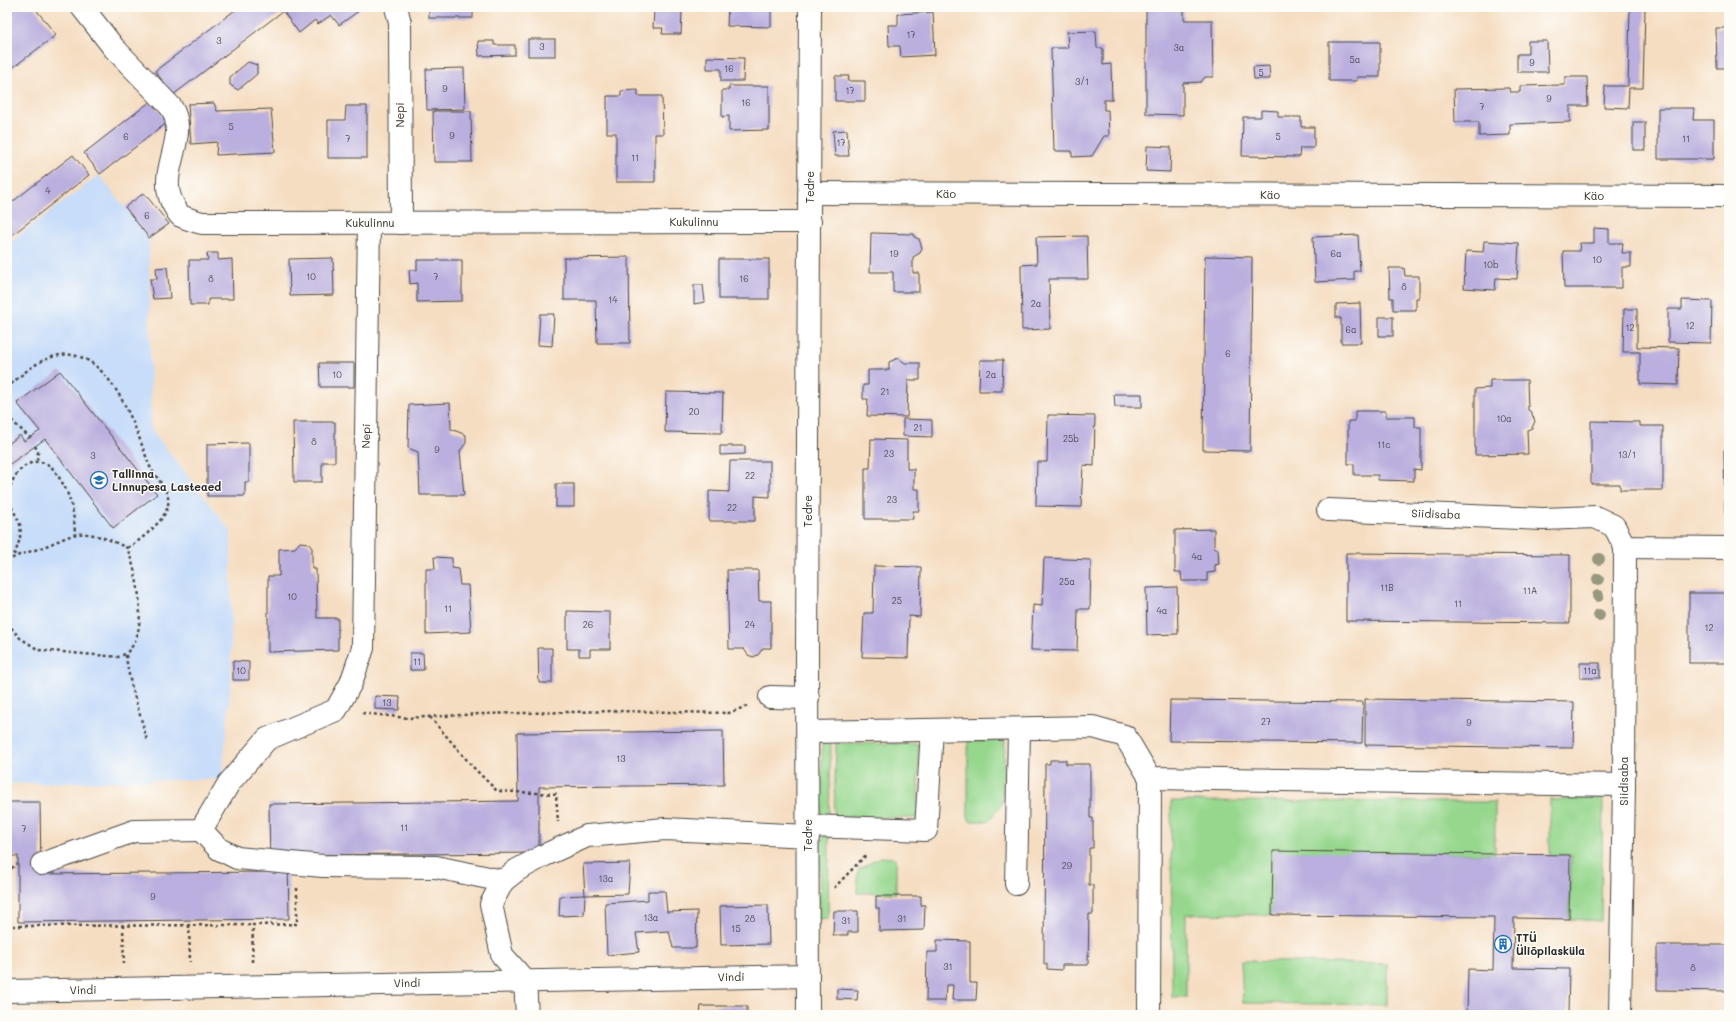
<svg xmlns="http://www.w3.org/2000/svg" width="1736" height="1022" viewBox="0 0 1736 1022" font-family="Mali,sans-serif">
  <rect width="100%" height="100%" fill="#fdfcf7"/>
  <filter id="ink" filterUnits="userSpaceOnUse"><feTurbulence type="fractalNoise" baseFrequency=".025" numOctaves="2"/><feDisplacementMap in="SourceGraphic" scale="8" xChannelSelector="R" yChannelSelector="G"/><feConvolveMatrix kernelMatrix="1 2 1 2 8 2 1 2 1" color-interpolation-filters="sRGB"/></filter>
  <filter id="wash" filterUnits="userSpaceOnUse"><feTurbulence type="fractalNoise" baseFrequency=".012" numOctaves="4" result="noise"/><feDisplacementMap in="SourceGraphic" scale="16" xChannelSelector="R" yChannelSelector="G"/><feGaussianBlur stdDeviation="0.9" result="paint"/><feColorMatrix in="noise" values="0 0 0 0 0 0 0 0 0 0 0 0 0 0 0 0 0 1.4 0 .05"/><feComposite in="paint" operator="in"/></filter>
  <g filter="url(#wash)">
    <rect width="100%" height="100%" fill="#f5ddc1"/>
    <polygon fill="#c8ddf9" points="99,175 149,238 151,429 231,531 231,682 222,779 7,784 7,244"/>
    <g fill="#96d78d" stroke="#60815c">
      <polygon points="1005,740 1002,804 989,821 970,821 968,816 968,741"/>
      <polygon points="822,743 831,744 829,817 821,816"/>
      <polygon points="836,743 919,744 918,818 834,817"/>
      <polygon points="1603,798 1601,921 1569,919 1571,855 1550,855 1550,800"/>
      <polygon points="1171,801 1495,802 1495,854 1273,852 1272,915 1186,914 1186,997 1172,997"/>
      <polygon points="829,834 828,919 819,919 820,841 825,835"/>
      <polygon points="880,857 896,858 896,893 857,893 858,870"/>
      <polygon points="1241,961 1387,964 1387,1005 1243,1003"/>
    </g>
    <g id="blocks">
      <g fill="#baafde">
        <polygon points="12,7 34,7 56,35 7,72 7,11"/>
        <polygon points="239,7 358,7 360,10 339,25 331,15 318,24 315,20 299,33 283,11 173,95 155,71"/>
        <rect x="429" y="7" width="44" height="11"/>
        <polygon points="728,7 771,7 771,27 727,26"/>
        <polygon points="1146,7 1184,7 1184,20 1212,20 1213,77 1205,77 1201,82 1183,83 1183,115 1146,114"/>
        <polygon points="1630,8 1645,9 1643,88 1629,88 1628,108 1604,107 1605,86 1628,86"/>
        <polygon points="654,11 682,12 681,34 662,34 663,28 653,28"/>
        <polygon points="933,12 935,55 901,57 900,46 889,46 888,25 898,25 898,14"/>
        <polygon points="1716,28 1729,28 1729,68 1717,68"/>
        <polygon points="1096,31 1097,48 1103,48 1103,65 1111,64 1112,100 1104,100 1104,110 1108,110 1109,136 1104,136 1092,156 1072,157 1072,151 1054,151 1051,48 1068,48 1067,32"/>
        <rect x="528" y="39" width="27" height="17"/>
        <polygon points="478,41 494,41 494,45 515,45 515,55 479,56"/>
        <polygon points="1528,41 1547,41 1548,72 1517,72 1517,54 1528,54"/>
        <polygon points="1329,42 1380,42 1380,77 1357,77 1357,81 1329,81"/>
        <polygon points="707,57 744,58 743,81 721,81 721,69 707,69"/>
        <polygon points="248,62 257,65 257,74 238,90 230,85 230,77"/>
        <polygon points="1269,66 1270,79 1254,79 1253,67"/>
        <polygon points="464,68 465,109 427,110 426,69"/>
        <polygon points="835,76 849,76 848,81 865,81 865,101 835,101"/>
        <polygon points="1565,77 1587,77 1588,106 1570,106 1570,122 1510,124 1510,135 1479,136 1479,122 1455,122 1454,89 1509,88 1510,92 1520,92 1520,86 1565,85"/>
        <polygon points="729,86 769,86 769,130 729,131 729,116 722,117 722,90 729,90"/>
        <polygon points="638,90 638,96 662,96 663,134 655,134 655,182 616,182 616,133 607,133 607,96 621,96 621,91"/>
        <polygon points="151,101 168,122 100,174 84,153"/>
        <polygon points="214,103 217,111 271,109 275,152 216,155 217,142 191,144 188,104"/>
        <polygon points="346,106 367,106 367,158 328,158 328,120 345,120"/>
        <polygon points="1658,108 1694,108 1693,120 1714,120 1714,159 1658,159"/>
        <polygon points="1261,110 1278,111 1278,117 1301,117 1301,127 1314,127 1314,148 1300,148 1299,157 1242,156 1243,117 1261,117"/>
        <polygon points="433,111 471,111 472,162 434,162"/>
        <rect x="1633" y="122" width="12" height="28"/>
        <polygon points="847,130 849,156 835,156 833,131"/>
        <polygon points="1147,146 1171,147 1170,172 1146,171"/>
        <polygon points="73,155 89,175 7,239 7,206"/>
        <polygon points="144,193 169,224 149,238 125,207"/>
        <polygon points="1594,228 1609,229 1609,243 1623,243 1622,253 1631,253 1631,267 1622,267 1622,288 1564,288 1563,251 1579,251 1580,243 1594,243"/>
        <polygon points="871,233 914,234 914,237 919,239 922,248 920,253 913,257 913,273 919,273 919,292 893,292 893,272 870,272"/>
        <polygon points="1358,235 1360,271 1354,271 1354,280 1315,282 1313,237"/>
        <polygon points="1087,236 1088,279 1049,279 1050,329 1022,330 1021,265 1037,264 1036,237"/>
        <polygon points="1484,241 1519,243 1517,279 1496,278 1495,290 1464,288 1466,251 1483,252"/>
        <polygon points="207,253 218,253 218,260 232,259 233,299 208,299 208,305 190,305 189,260 208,260"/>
        <polygon points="1205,256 1252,257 1250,451 1203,450"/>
        <polygon points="629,257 630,343 597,343 596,300 564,300 564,258"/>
        <polygon points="333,258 334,295 290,296 289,259"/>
        <rect x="719" y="259" width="50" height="40"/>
        <polygon points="417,260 462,260 462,301 417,302 417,283 410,284 409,270 417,270"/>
        <polygon points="167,267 170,298 153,299 150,279 157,279 156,268"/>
        <polygon points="1389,268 1404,268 1405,276 1419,276 1419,298 1416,298 1416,310 1393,310 1393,298 1390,298"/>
        <polygon points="694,285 703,285 705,302 694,304"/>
        <polygon points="1682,300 1712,301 1711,343 1668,342 1668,309 1682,309"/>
        <polygon points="1360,303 1361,343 1341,343 1341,318 1336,318 1336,304"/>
        <polygon points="1624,309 1637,309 1637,347 1679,348 1678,385 1640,384 1640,352 1623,352"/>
        <polygon points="540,314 554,314 552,346 538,345"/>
        <rect x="1379" y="317" width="14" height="19"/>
        <polygon points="898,358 905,363 920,363 920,380 908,380 907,417 867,416 868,399 863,399 863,385 868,385 868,370 889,370 889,362"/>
        <polygon points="980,360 1003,360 1002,391 979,391"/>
        <polygon points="319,363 354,363 354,387 320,387"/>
        <polygon points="60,371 157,494 113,528 45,439 7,466 7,445 20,435 24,441 40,431 17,403"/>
        <polygon points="1490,380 1527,380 1528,410 1531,412 1535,421 1532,428 1527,430 1528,454 1475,455 1475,389 1490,388"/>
        <polygon points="666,392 723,393 722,433 665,432"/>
        <polygon points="1114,394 1142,394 1142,407 1115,407"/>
        <polygon points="450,403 451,429 466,435 466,443 460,451 464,495 420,495 418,452 408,448 409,405"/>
        <polygon points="1355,411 1386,411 1386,417 1415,417 1415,427 1421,427 1421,470 1414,469 1414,481 1378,480 1378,475 1354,475 1354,464 1348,464 1348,421 1355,421"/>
        <polygon points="1048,415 1095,416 1094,466 1083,465 1081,507 1036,506 1037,462 1047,462"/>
        <polygon points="903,419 932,420 932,437 903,436"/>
        <polygon points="1591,421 1640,422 1640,426 1663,426 1663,490 1620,490 1620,484 1591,484"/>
        <polygon points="293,422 335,422 335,462 322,462 322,482 294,482"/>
        <polygon points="871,439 907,440 907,469 914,469 914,489 919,489 919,511 913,511 913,519 865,519 865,468 870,468"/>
        <polygon points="249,443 249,482 245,482 245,496 207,496 207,444"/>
        <polygon points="720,446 745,446 745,454 720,455"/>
        <polygon points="1724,450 1729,450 1729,514 1725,514"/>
        <polygon points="730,461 770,461 770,497 755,496 755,521 709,521 709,491 729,492"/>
        <rect x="556" y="484" width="18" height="23"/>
        <polygon points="1214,529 1214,549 1218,549 1219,564 1215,565 1215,572 1207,573 1207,581 1182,581 1181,572 1175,572 1175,530"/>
        <polygon points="300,542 308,543 312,548 312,569 316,569 317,618 338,618 338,650 268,652 268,576 279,576 279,549 295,548"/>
        <polygon points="1346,553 1570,555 1570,623 1346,621"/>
        <polygon points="434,557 452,558 452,568 458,569 460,585 468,585 471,632 426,634 426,569 435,569"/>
        <polygon points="1044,558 1091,560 1090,609 1078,609 1077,651 1031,650 1033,605 1042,606"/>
        <polygon points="874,566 921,567 920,617 909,616 908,658 862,657 864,613 873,613"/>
        <polygon points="727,570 758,570 759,601 771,601 771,648 763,648 758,655 753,657 748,655 744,649 729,649"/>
        <polygon points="1177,587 1178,634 1147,635 1146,588"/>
        <rect x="1689" y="593" width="40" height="70"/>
        <polygon points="567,611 610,612 610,649 590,649 590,656 579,656 579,649 567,649"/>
        <polygon points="538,648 552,648 552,683 539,683"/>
        <polygon points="410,653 423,653 424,670 410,670"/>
        <polygon points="233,661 249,662 249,680 233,680"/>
        <rect x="1580" y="663" width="20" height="15"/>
        <polygon points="375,696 400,697 399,710 375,709"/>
        <polygon points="1365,699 1574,702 1573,748 1365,745"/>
        <polygon points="1170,700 1363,702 1362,743 1169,741"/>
        <polygon points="723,731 724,785 539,787 539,853 288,855 289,919 18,922 18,856 7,856 7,802 40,802 41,874 270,872 269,804 518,801 517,733"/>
        <polygon points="1050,760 1066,760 1066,764 1090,764 1090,818 1093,818 1093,848 1089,848 1089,885 1093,885 1093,914 1089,914 1088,965 1062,965 1062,970 1047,969 1047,964 1044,964 1045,764 1050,764"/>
        <polygon points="1273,851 1570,855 1569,919 1514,918 1513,968 1569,969 1568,1015 1467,1015 1468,969 1493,970 1494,917 1272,915"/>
        <polygon points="630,863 628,894 585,895 583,864"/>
        <polygon points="648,891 665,891 667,912 697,911 696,948 673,948 669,931 636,933 639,952 607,955 605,903 648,900"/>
        <polygon points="585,895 584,915 559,916 560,896"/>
        <polygon points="876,896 921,896 921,905 925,905 924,930 879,931 879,908 876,908"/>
        <polygon points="768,905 769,944 721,945 720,906"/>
        <polygon points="834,911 858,911 858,932 848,932 848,935 833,935"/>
        <polygon points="937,940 970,941 970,983 977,983 976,1000 952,1000 953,985 946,985 945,1001 926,1001 927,952 937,952"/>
        <polygon points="1657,945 1729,945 1729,991 1657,990"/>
        <polygon points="837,989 858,990 857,1000 837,999"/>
        <polygon points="701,1006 747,1006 747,1015 700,1015"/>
      </g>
    </g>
  </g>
  <g filter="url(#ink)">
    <use href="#blocks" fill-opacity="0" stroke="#494642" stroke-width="1"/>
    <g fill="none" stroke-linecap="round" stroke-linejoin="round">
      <g stroke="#494642" stroke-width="24">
        <g id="minor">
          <path d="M82,7L114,48L171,107C191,138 154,173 174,206C176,209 178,214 181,216C187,219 195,221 202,223L810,222"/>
          <polyline points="396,7 400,23 401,223"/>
          <polyline points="810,193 1729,196"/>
          <polyline points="1328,510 1543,519 1595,517 1614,526 1625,547 1729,548"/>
          <polyline points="770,697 808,698"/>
          <polyline points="808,732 1093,727 1125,736 1150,778 1149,1015"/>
          <polyline points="1150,778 1624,785"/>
          <polyline points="808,826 926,830 932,730"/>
          <polyline points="201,830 219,849 237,858 323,866 436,867 503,881"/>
          <polyline points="42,864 134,831 201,830 229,783 267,739 336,710 351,683 363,648 369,223"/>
          <polyline points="1016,884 1019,729"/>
          <polyline points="7,991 808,976"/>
          <polyline points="527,1015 525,981 502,955 491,904 503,881 517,870 545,855 587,836 665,829 808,836"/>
          <polyline points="808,1015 807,653 810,7"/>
          <polyline points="1620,1015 1624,785 1625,547"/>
        </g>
      </g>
      <g stroke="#494642" stroke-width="2.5" stroke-dasharray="3 3" stroke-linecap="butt">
        <path d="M7,388C20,376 35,362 52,357C106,339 135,425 148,462C153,477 171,488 168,505C166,520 140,541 127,548"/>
        <polyline points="7,416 30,438"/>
        <polyline points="35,446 38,452 37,461"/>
        <path d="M14,555C18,546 22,535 20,525C18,516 9,507 9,497C8,481 23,460 40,462C49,463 54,469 58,476C71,495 74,512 75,534"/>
        <path d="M7,562C17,554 27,553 38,549C50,545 61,539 73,535C90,530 113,541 127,548C138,573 153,647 118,657L39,650L20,638L7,623"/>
        <path d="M126,655C129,686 140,711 147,741"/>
        <polyline points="362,713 408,718 480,714 616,711 729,713 747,706"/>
        <polyline points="430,717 472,766 497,791 556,794 558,822"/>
        <polyline points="7,872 17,864"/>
        <polyline points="834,888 867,854"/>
        <polyline points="123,925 124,965"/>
        <polyline points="189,925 190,962"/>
        <polyline points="7,926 253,925"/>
        <polyline points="252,962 253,925 297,924 297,888"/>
      </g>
      <use href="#minor" stroke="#fff" stroke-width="22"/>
    </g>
    <g fill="#98987e">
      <circle cx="1599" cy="559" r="6"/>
      <circle cx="1598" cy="579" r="6"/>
      <circle cx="1598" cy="596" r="6"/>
      <circle cx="1599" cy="615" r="6"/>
    </g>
  </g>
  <defs>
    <g id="school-ring" transform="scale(0.9)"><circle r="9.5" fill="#fdfcf7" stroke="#1f6fb2" stroke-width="1.5"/><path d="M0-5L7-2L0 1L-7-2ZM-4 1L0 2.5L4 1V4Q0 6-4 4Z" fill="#1f6fb2"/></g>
    <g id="building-ring" transform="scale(0.9)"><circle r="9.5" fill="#fdfcf7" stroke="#1f6fb2" stroke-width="1.5"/><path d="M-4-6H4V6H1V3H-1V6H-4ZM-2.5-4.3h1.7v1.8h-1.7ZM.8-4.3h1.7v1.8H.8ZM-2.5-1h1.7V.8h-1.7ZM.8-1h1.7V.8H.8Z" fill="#1f6fb2"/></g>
  </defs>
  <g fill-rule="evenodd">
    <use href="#school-ring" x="99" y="480"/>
    <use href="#building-ring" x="1503" y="944"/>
  </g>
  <g text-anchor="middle" stroke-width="3" stroke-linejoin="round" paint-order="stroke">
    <g font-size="9" fill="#4f4c58">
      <text x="911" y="38">17</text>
      <text x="219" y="44">3</text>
      <text x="542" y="50">3</text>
      <text x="1179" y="51">3a</text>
      <text x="1355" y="63">5a</text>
      <text x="1532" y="66">9</text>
      <text x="729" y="72">16</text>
      <text x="1261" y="76">5</text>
      <text x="1082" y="85">3/1</text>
      <text x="445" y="92">9</text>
      <text x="850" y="94">17</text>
      <text x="1549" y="102">9</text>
      <text x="746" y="106">16</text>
      <text x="1482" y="110">7</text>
      <text x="231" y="130">5</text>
      <text x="452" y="139">9</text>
      <text x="126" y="140">6</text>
      <text x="1278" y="140">5</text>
      <text x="348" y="142">7</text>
      <text x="1686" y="142">11</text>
      <text x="841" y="146">17</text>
      <text x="635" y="161">11</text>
      <text x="48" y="194">4</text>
      <text x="147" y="219">6</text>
      <text x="894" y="257">19</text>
      <text x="1336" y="257">6a</text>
      <text x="1597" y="263">10</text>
      <text x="1491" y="268">10b</text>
      <text x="311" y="280">10</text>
      <text x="436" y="280">7</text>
      <text x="211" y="282">8</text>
      <text x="744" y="282">16</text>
      <text x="1404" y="290">8</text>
      <text x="613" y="303">14</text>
      <text x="1036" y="307">2a</text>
      <text x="1690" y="329">12</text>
      <text x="1630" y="331">12</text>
      <text x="1351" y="333">6a</text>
      <text x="1228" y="357">6</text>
      <text x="337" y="378">10</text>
      <text x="991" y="378">2a</text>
      <text x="885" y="395">21</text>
      <text x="694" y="415">20</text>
      <text x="1504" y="422">10a</text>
      <text x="918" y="431">21</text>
      <text x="1071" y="442">25b</text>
      <text x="314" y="445">8</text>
      <text x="1384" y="448">11c</text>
      <text x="437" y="453">9</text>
      <text x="889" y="457">23</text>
      <text x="1627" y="458">13/1</text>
      <text x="93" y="459">3</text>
      <text x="750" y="479">22</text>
      <text x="892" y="503">23</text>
      <text x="732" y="511">22</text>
      <text x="1197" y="560">4a</text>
      <text x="1067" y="585">25a</text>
      <text x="1387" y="591">11B</text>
      <text x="1530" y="594">11A</text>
      <text x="292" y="600">10</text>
      <text x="897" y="604">25</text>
      <text x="1458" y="607">11</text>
      <text x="448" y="612">11</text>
      <text x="1162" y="614">4a</text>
      <text x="588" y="628">26</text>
      <text x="750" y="628">24</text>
      <text x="1709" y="631">12</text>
      <text x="417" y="665">11</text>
      <text x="241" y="674">10</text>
      <text x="1590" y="674">11a</text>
      <text x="387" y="706">13</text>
      <text x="1266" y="725">27</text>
      <text x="1469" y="726">9</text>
      <text x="621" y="762">13</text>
      <text x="404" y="831">11</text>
      <text x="24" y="832">7</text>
      <text x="1067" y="869">29</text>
      <text x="606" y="882">13a</text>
      <text x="153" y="900">9</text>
      <text x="651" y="921">13a</text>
      <text x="750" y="922">28</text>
      <text x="902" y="922">31</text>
      <text x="846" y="924">31</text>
      <text x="736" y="932">15</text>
      <text x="948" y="970">31</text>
      <text x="1693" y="971">8</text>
    </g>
    <g font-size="11" fill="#2b2b2b" stroke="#fdfcf7">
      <text transform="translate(400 115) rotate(-90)" y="4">Nepi</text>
      <text transform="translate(810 187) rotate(-90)" y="4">Tedre</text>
      <text x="946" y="198">Käo</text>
      <text x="1270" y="199">Käo</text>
      <text x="1594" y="200">Käo</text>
      <text x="694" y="226">Kukulinnu</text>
      <text x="370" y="227">Kukulinnu</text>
      <text transform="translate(366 436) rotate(-89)" y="4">Nepi</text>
      <text transform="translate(808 511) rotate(-90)" y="4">Tedre</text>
      <text transform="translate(1436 514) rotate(2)" y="4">Siidisaba</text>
      <text transform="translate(1624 781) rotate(-90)" y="4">Siidisaba</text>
      <text transform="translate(808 835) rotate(-90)" y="4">Tedre</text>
      <text transform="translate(731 977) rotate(-1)" y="4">Vindi</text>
      <text transform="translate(407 983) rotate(-1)" y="4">Vindi</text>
      <text transform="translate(83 990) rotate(-1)" y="4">Vindi</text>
    </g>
    <g font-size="11" font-weight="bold" fill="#2b2b2b" stroke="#fdfcf7" text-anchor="start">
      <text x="112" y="478">Tallinna<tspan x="112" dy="13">Linnupesa Lasteaed</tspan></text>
      <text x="1516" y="942">TTÜ<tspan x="1516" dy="13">Üliõpilasküla</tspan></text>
    </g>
  </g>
  <rect width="1736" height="1022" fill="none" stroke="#fdfcf7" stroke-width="24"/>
</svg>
